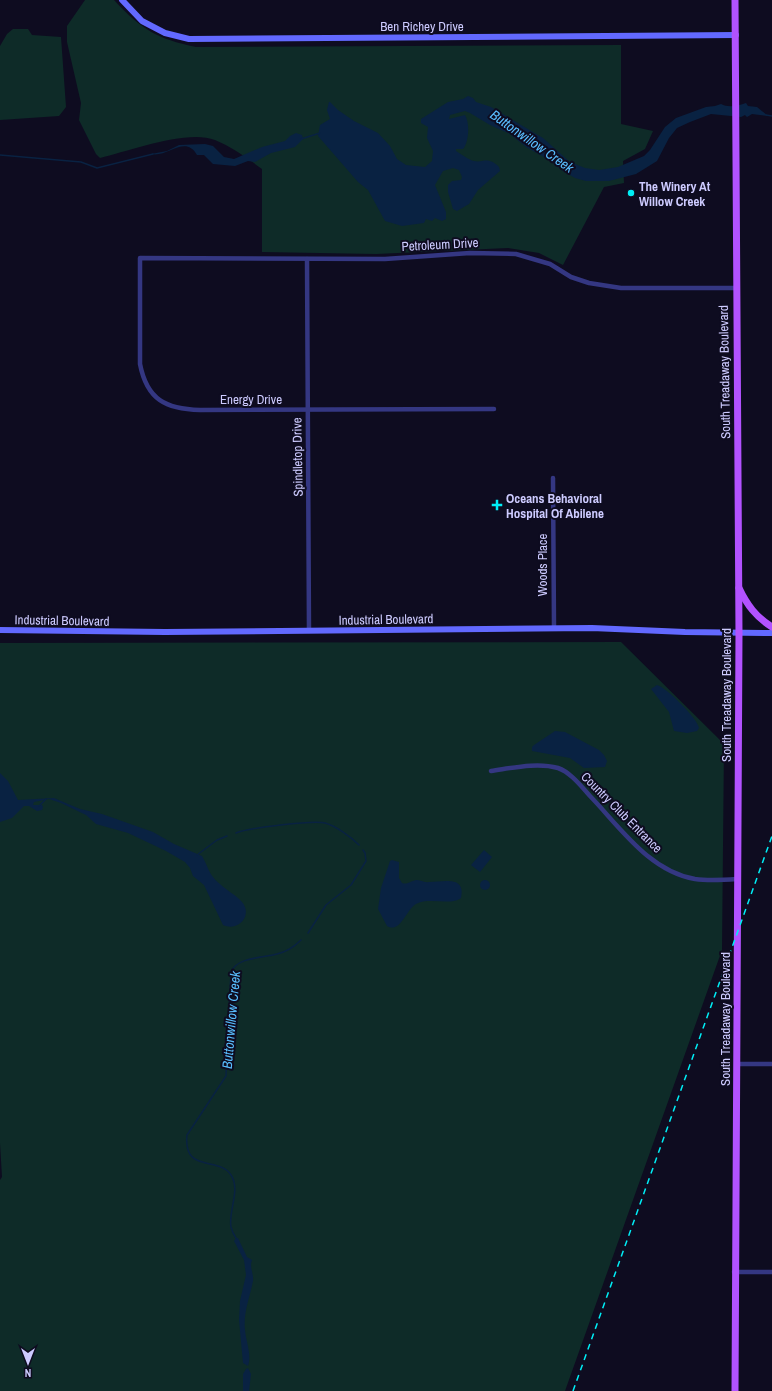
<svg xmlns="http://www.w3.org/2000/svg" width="772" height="1391" viewBox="0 0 772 1391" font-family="'Archivo Narrow',sans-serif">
  <rect width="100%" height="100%" fill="#0e0c20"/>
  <g fill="#0e2b28">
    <path d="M85,0H114C141,29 157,39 196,47L621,45V124L653,131L645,149L623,161L624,183L604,187L563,265L539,253L508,248L376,254L262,252V169C247,158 232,147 215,140C187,129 129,151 100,158L96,154L79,120L81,103L67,42V26Z"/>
    <polygon points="13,29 28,29 32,35 61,37 66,107 59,116 0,120 0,46 7,34"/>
    <polygon points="621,642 724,744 722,950 565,1391 0,1391 0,1180 2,1177 0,1143 0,643"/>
  </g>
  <g fill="#092242">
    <path d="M468,96L473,98L476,102L491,107L543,138L570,162L585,168L599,170L618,167L644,156L650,150L665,127L676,118L706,107L715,106L721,104C728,108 738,106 746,103L748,106L757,107L768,116L752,114L747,117L745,115L741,117L711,114L690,122L677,128L669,138L657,161L636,174L609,181H586L575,178L563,171L549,160L526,147L510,134L490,125L470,113L465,111L450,115L449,119L465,115C470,123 469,142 463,149H456V151C461,154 469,160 474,161C483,163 488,156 499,167L500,171L478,190L469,204L457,211L453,209L448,192V185L452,181L461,180L462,177L459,170L453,168L443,171L435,185L446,212V219L442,221L435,218L432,221L426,219L424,223L402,226L385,221L368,190L358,182L318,136L320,125L330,119L327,110L329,102H330L338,110L354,121L378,133L390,146L397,159L406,165L425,167L432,161L433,151L427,138L428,127L421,123V119L448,102L463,99Z"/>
    <path d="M296,133L302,135L303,139L295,147L271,153L255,162L248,161L235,166L213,164L204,155H197C185,134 168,158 151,154L167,151L179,145L205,144L213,146L224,157L234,159L262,147L285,141L290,136Z"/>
    <path d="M657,685C666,687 698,719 699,728L697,731L687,733L674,731L669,712L651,689Z"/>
    <polygon points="555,731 565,732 599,750 604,755 607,761 605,767 584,768 570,758 532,751 532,747 534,745"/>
    <path d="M0,773L8,781L18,800L54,798L80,809L102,814L153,832L174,844L202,856C209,868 208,874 220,884C226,890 236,895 242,902C253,915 239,932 223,925L204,885L193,876L190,868L185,862L166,851L128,833L96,824L86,815L61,803L49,799L34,802L33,805H42L43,807L42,810L37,811L29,806H24L12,818L0,822Z"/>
    <polygon points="484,850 492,857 480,872 471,865"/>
    <path d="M392,860L399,862V878L402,883C408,885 410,881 416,880C421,880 424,883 429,882C443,882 466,875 461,898C451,906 429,897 416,904C406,910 400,934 387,926L378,909L381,888L390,861Z"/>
    <circle cx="485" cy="885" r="5"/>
    <path d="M236,1238H238L247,1257L252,1260C249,1267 254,1274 253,1281C250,1297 243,1313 245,1330C246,1342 252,1355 248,1366L243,1363L239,1320L240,1301L246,1275L244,1260L234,1241Z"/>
    <polygon points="248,1368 251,1374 249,1391 243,1391 243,1374 246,1369"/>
  </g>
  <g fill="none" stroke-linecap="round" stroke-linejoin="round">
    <g stroke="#092242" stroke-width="1.5">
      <polyline points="766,115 772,116"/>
      <polyline points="301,139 320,133"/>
      <polyline points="0,155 81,162 97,168 153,154"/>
      <polyline points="39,806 46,799"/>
      <path d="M236,833C248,828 313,820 325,823C336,826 351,837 359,845"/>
      <polyline points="197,855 217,840 227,836"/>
      <polyline points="308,933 326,905 351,885 366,861 365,853 363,850"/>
      <path d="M236,1238C234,1235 232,1231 231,1227C228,1211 241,1190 231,1175C219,1156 183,1174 187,1135L226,1076L231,972C237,957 263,958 277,954C286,952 295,946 301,940"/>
    </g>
    <g stroke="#343782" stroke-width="4.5">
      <polyline points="307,259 309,631"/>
      <path d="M494,409L200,410C166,409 147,400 140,364V258L385,259L470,253L516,254L550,264L571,277L589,283L621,288H735"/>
      <polyline points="553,478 554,628"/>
      <path d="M491,771C512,768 537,762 558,768C570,772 581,786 590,796C620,827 649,871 695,879C709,881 723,880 738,879"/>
      <polyline points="738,1064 772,1064"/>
      <polyline points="734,1272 772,1272"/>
    </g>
    <g stroke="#6269ff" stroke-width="6">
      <polyline points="122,0 142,21 165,33 189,39 736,35"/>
      <polyline points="0,630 165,632 592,628 685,632 772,633"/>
    </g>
    <g stroke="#b252ff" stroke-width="7">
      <polyline points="735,0 739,633 735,1391"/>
      <path d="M739,588C747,605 756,617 772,627"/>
    </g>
    <polyline stroke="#00eef6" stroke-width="1.5" stroke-dasharray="6 5" stroke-linecap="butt" points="573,1391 772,836"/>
  </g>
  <g fill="#00eef6" stroke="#0e0c20" stroke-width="1.5">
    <circle cx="631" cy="193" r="4"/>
    <path d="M495 499h4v4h4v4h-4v4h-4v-4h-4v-4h4z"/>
  </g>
  <g text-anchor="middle" stroke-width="4" stroke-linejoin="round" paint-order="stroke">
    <g font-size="13" fill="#cdcbff" stroke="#0e0c20">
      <text x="422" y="31">Ben Richey Drive</text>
      <text transform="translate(440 244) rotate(-3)" y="5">Petroleum Drive</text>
      <text transform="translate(724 372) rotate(-91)" y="5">South Treadaway Boulevard</text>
      <text x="251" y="404">Energy Drive</text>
      <text transform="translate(297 457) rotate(-91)" y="5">Spindletop Drive</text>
      <text transform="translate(542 565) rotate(-90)" y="5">Woods Place</text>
      <text transform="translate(386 619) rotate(-1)" y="5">Industrial Boulevard</text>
      <text transform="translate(62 620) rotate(1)" y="5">Industrial Boulevard</text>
      <text transform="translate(726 695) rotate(-90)" y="5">South Treadaway Boulevard</text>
      <text transform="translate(622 812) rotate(45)" y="5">Country Club Entrance</text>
      <text transform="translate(725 1019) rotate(-90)" y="5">South Treadaway Boulevard</text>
    </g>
    <g font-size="13" font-weight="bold" fill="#cdcbff" stroke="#0e0c20" text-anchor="start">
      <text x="639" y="191">The Winery At<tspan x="639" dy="15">Willow Creek</tspan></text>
      <text x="506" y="503">Oceans Behavioral<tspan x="506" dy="15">Hospital Of Abilene</tspan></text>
    </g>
    <g font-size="14" font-style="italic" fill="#59beff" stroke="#0e0c20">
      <text transform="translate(532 141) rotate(35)" y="5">Buttonwillow Creek</text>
      <text transform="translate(231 1020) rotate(-85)" y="5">Buttonwillow Creek</text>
    </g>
  </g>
  <g transform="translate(28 1363) rotate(180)" stroke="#0e0c20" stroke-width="3" paint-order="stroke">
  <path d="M0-3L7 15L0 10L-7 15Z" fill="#cdcbff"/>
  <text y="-6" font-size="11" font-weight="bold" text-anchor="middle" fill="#cdcbff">N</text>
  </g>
</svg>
